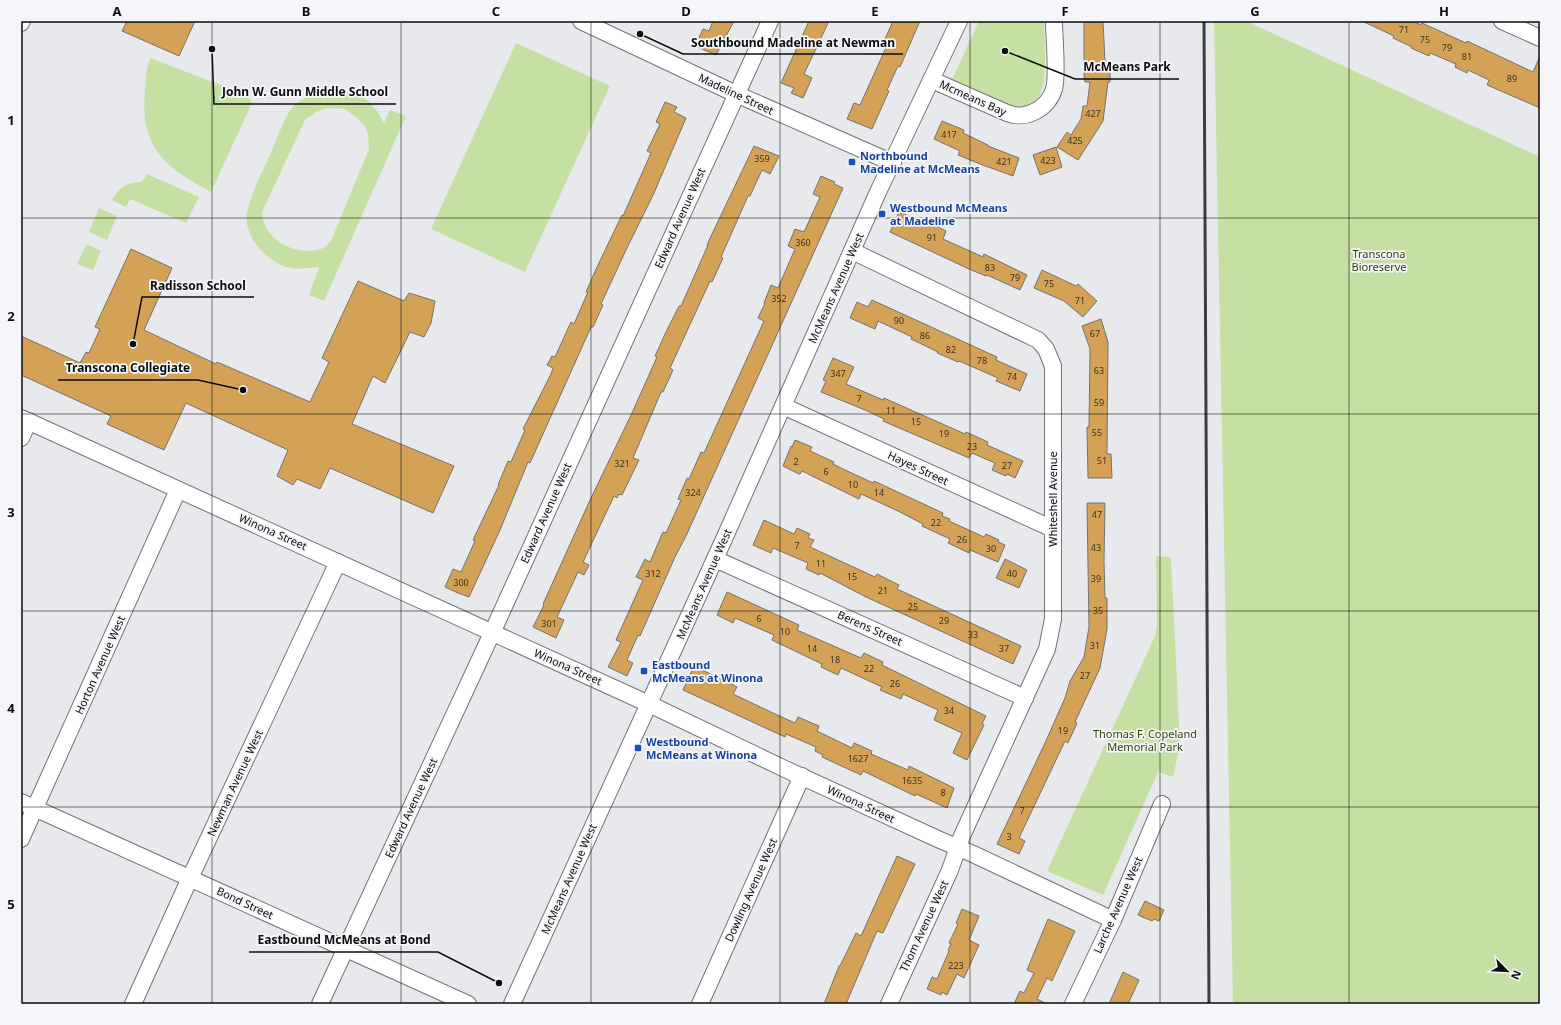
<svg xmlns="http://www.w3.org/2000/svg" width="1561" height="1025" viewBox="0 0 1561 1025" font-family="'Noto Sans',sans-serif">
  <rect width="100%" height="100%" fill="#e8e9ec"/>
  <g fill="#c6e0a3" fill-rule="evenodd">
    <path d="M979,21H1044C1044,32 1045,44 1045,55C1045,80 1046,109 1013,107L952,80Z"/>
    <polygon points="1214,21 1246,21 1540,157 1540,1004 1233,1004"/>
    <polygon points="516,43 610,86 525,272 431,229"/>
    <path d="M150,58L247,95L252,103L211,192C166,168 139,147 145,91C146,80 146,69 150,58Z"/>
    <path d="M338,89C364,96 371,98 384,123L390,110L406,116L324,301L309,295L319,267C308,268 297,270 286,267C266,260 243,236 247,213C251,192 262,173 271,153C275,144 285,116 291,109C303,95 321,92 338,89ZM328,108L345,109L356,117L364,125L368,133L369,149L331,241C328,244 324,248 321,249C295,257 263,239 262,212L305,120L316,112Z"/>
    <path d="M147,174L199,197L186,223L130,199L126,207L112,200C121,186 125,183 142,182Z"/>
    <polygon points="99,208 117,216 107,240 89,232"/>
    <polygon points="87,244 101,251 93,270 77,264"/>
    <polygon points="1156,556 1171,557 1180,746 1173,777 1158,772 1103,895 1047,871 1155,636 1157,624"/>
  </g>
  <g fill="#d3a257" stroke="#757370">
    <polygon points="127,21 195,21 179,56 122,31"/>
    <polygon points="713,21 734,21 716,55 695,46 703,29 709,31"/>
    <polygon points="809,21 829,21 804,74 812,78 803,98 791,93 794,88 781,83"/>
    <polygon points="893,21 920,21 900,67 898,66 887,90 889,91 872,129 847,119 854,103 860,105 889,41 885,39"/>
    <polygon points="1084,21 1103,21 1105,62 1110,62 1110,82 1108,82 1103,121 1078,160 1057,147 1067,132 1071,135 1081,119 1083,106 1087,106 1090,82 1085,82 1084,75"/>
    <polygon points="1362,21 1412,21 1421,25 1422,23 1466,43 1467,41 1533,72 1540,56 1540,108 1487,85 1489,80 1468,70 1467,73 1455,67 1456,64 1430,53 1429,56 1411,48 1412,47 1393,38 1394,36"/>
    <polygon points="665,102 677,107 674,112 686,118 654,193 626,250 601,304 603,305 593,327 591,327 530,463 528,462 500,530 469,597 458,593 445,587 453,569 461,572 475,541 473,540 499,485 498,485 508,461 511,462 525,430 523,429 551,374 553,368 547,365 552,356 555,357 571,322 574,324 588,292 586,292 597,267 622,215 623,216 651,153 647,151 660,124 656,122"/>
    <polygon points="942,121 964,130 963,133 988,145 988,146 1019,158 1013,176 980,164 958,155 960,151 934,139"/>
    <polygon points="754,146 779,156 770,174 762,170 750,196 748,196 721,257 723,258 712,282 710,281 670,368 673,370 663,392 661,392 633,458 639,460 622,495 619,494 617,498 614,496 583,562 589,565 584,575 578,572 557,617 564,620 556,638 533,627 544,605 543,604 591,498 632,413 657,357 655,356 666,332 679,306 681,306 708,245 707,245 712,234"/>
    <polygon points="1056,147 1062,167 1040,175 1033,155"/>
    <polygon points="821,176 835,182 834,184 843,188 686,536 675,557 640,636 638,635 627,660 633,663 627,676 608,667 621,642 616,640 643,580 636,577 645,559 650,562 663,532 666,533 681,500 678,499 687,478 689,479 701,452 704,453 764,321 758,318 765,303 764,303 771,285 778,288 795,249 788,246 795,229 804,232 820,197 813,194"/>
    <polygon points="899,212 927,224 928,222 946,231 943,239 983,257 984,254 1027,275 1020,290 987,275 986,276 969,269 890,232"/>
    <polygon points="131,249 172,268 144,330 216,364 217,362 310,402 329,362 322,358 358,281 404,301 409,293 435,301 431,323 424,337 410,332 385,383 373,376 352,424 454,466 433,513 330,468 320,489 297,479 293,485 277,476 288,450 186,403 164,450 107,424 111,416 21,375 21,336 80,363 86,352 89,353 100,329 95,327"/>
    <polygon points="1042,270 1076,286 1078,284 1097,301 1083,317 1064,301 1034,288"/>
    <polygon points="872,300 997,357 996,360 1027,374 1020,391 996,381 998,378 959,361 958,362 937,353 938,352 911,339 912,337 878,321 875,329 850,318 857,302 868,307"/>
    <polygon points="1101,319 1108,342 1107,454 1111,454 1112,478 1088,478 1087,427 1089,427 1090,349 1082,326"/>
    <polygon points="833,358 854,367 846,384 883,400 884,398 965,434 966,432 988,442 987,445 1023,461 1015,478 1007,474 1006,476 992,470 995,463 972,453 969,458 883,421 884,419 865,410 821,392 826,381 823,380"/>
    <polygon points="795,440 812,447 810,451 834,462 833,464 841,468 873,483 874,481 943,513 942,516 950,519 949,521 984,537 986,534 999,540 998,542 1005,545 998,562 970,550 969,553 948,543 950,539 922,526 923,524 898,511 861,494 859,499 802,471 800,474 799,474 783,466 791,446 792,447"/>
    <polygon points="1087,503 1105,503 1104,561 1105,598 1107,598 1107,629 1100,668 1075,722 1077,723 1068,743 1065,741 1019,838 1025,841 1019,854 997,844 1045,743 1065,698 1070,681 1084,657 1089,627"/>
    <polygon points="764,520 794,534 797,528 810,534 808,538 814,540 810,547 875,577 877,574 899,585 897,589 1021,646 1013,664 866,597 820,573 819,575 806,569 808,563 773,548 771,553 753,545"/>
    <polygon points="1005,559 1027,570 1019,588 996,578"/>
    <polygon points="727,592 799,625 797,630 861,658 864,653 883,662 882,665 986,716 982,724 984,725 967,760 953,753 962,733 934,720 938,710 903,694 901,699 880,690 882,687 841,668 838,675 821,667 822,664 772,640 774,635 735,618 733,623 717,615"/>
    <polygon points="694,666 737,687 733,694 773,713 795,723 798,717 819,726 817,731 852,748 854,743 872,751 871,754 908,770 909,766 954,788 947,808 916,794 915,796 863,771 861,775 822,757 823,755 815,751 816,747 786,734 785,737 683,690"/>
    <polygon points="897,856 915,864 883,933 877,931 846,1004 824,1004 839,966 840,966 856,933 861,936"/>
    <polygon points="1145,901 1164,910 1159,921 1154,919 1152,921 1138,915"/>
    <polygon points="962,909 979,916 969,940 979,945 964,978 957,974 947,995 942,992 941,995 927,989 932,977 937,979 949,951 948,950 951,944 949,943 958,924 956,923"/>
    <polygon points="1048,919 1075,931 1052,981 1047,978 1037,999 1047,1004 1014,1004 1020,991 1024,993 1034,973 1027,970"/>
    <polygon points="1123,972 1139,980 1128,1004 1109,1004"/>
  </g>
  <g fill="none" stroke-linecap="round" stroke-linejoin="round">
    <g stroke="#727376" stroke-width="18">
      <g id="minor">
        <polyline points="581,21 736,94 893,163"/>
        <polyline points="1502,21 1540,38"/>
        <polyline points="21,23 22,21"/>
        <path d="M932,80L1007,113C1018,117 1026,116 1036,111C1045,106 1051,99 1054,89C1058,76 1054,37 1054,21"/>
        <polyline points="852,251 1038,340 1046,349 1053,366 1053,619 1047,649 962,836 950,870 889,1004"/>
        <polyline points="783,406 1053,529"/>
        <polyline points="21,418 649,704 785,769 940,840 973,854 1113,920"/>
        <polyline points="21,438 29,421"/>
        <polyline points="715,559 1025,698"/>
        <polyline points="21,802 468,1004"/>
        <polyline points="21,839 178,490"/>
        <polyline points="133,1004 190,878 338,562"/>
        <polyline points="320,1004 492,633 770,21"/>
        <polyline points="512,1004 724,539 878,192 959,21"/>
        <polyline points="700,1004 802,776"/>
        <polyline points="1073,1004 1113,920 1162,804"/>
      </g>
    </g>
    <use href="#minor" stroke="#fff" stroke-width="16"/>
    <polyline stroke="#3d3e3f" stroke-width="3" points="1204,21 1209,1004"/>
  </g>
  <path fill="none" stroke="#0b0c0d" stroke-width="1" stroke-opacity="0.55" d="M212,21V1004M401,21V1004M591,21V1004M780,21V1004M970,21V1004M1160,21V1004M1349,21V1004M21,218H1540M21,414H1540M21,611H1540M21,807H1540"/>
  <g fill="#1a4fb4" stroke="#f5f6f9" stroke-width="1.5">
    <rect x="848" y="158" width="8" height="8" rx="2"/>
    <rect x="878" y="210" width="8" height="8" rx="2"/>
    <rect x="640" y="667" width="8" height="8" rx="2"/>
    <rect x="634" y="744" width="8" height="8" rx="2"/>
  </g>
  <g text-anchor="middle" stroke-width="3.5" stroke-linejoin="round" paint-order="stroke">
    <g font-size="9" fill="#3d3220">
      <text x="1404" y="33">71</text>
      <text x="1425" y="43">75</text>
      <text x="1447" y="51">79</text>
      <text x="1467" y="60">81</text>
      <text x="1512" y="82">89</text>
      <text x="1093" y="117">427</text>
      <text x="949" y="138">417</text>
      <text x="1075" y="144">425</text>
      <text x="762" y="162">359</text>
      <text x="1048" y="164">423</text>
      <text x="1004" y="165">421</text>
      <text x="932" y="241">91</text>
      <text x="803" y="246">360</text>
      <text x="990" y="271">83</text>
      <text x="1015" y="281">79</text>
      <text x="1049" y="287">75</text>
      <text x="779" y="302">352</text>
      <text x="1080" y="304">71</text>
      <text x="899" y="324">90</text>
      <text x="1095" y="337">67</text>
      <text x="925" y="339">86</text>
      <text x="951" y="353">82</text>
      <text x="982" y="364">78</text>
      <text x="1099" y="374">63</text>
      <text x="838" y="377">347</text>
      <text x="1012" y="380">74</text>
      <text x="859" y="402">7</text>
      <text x="1099" y="406">59</text>
      <text x="891" y="414">11</text>
      <text x="916" y="425">15</text>
      <text x="1097" y="436">55</text>
      <text x="944" y="437">19</text>
      <text x="972" y="450">23</text>
      <text x="1102" y="464">51</text>
      <text x="796" y="465">2</text>
      <text x="622" y="467">321</text>
      <text x="1007" y="469">27</text>
      <text x="826" y="475">6</text>
      <text x="853" y="488">10</text>
      <text x="693" y="496">324</text>
      <text x="879" y="496">14</text>
      <text x="1097" y="518">47</text>
      <text x="936" y="526">22</text>
      <text x="962" y="543">26</text>
      <text x="797" y="549">7</text>
      <text x="1096" y="551">43</text>
      <text x="991" y="552">30</text>
      <text x="821" y="567">11</text>
      <text x="653" y="577">312</text>
      <text x="1012" y="577">40</text>
      <text x="852" y="580">15</text>
      <text x="1096" y="582">39</text>
      <text x="461" y="586">300</text>
      <text x="883" y="594">21</text>
      <text x="913" y="610">25</text>
      <text x="1098" y="614">35</text>
      <text x="759" y="622">6</text>
      <text x="944" y="624">29</text>
      <text x="549" y="627">301</text>
      <text x="785" y="635">10</text>
      <text x="973" y="638">33</text>
      <text x="1095" y="649">31</text>
      <text x="812" y="652">14</text>
      <text x="1004" y="652">37</text>
      <text x="835" y="663">18</text>
      <text x="869" y="672">22</text>
      <text x="1085" y="679">27</text>
      <text x="895" y="687">26</text>
      <text x="949" y="714">34</text>
      <text x="1063" y="734">19</text>
      <text x="858" y="762">1627</text>
      <text x="912" y="784">1635</text>
      <text x="943" y="796">8</text>
      <text x="1022" y="814">7</text>
      <text x="1009" y="840">3</text>
      <text x="956" y="969">223</text>
    </g>
    <g font-size="11" fill="#0b0c0d" stroke="#f5f6f9">
      <text transform="translate(736 94) rotate(25)" y="4">Madeline Street</text>
      <text transform="translate(973 98) rotate(24)" y="4">Mcmeans Bay</text>
      <text transform="translate(680 218) rotate(-66)" y="4">Edward Avenue West</text>
      <text transform="translate(836 288) rotate(-66)" y="4">McMeans Avenue West</text>
      <text transform="translate(918 468) rotate(25)" y="4">Hayes Street</text>
      <text transform="translate(1053 499) rotate(-90)" y="4">Whiteshell Avenue</text>
      <text transform="translate(546 513) rotate(-66)" y="4">Edward Avenue West</text>
      <text transform="translate(273 532) rotate(24)" y="4">Winona Street</text>
      <text transform="translate(704 584) rotate(-66)" y="4">McMeans Avenue West</text>
      <text transform="translate(870 628) rotate(24)" y="4">Berens Street</text>
      <text transform="translate(100 665) rotate(-66)" y="4">Horton Avenue West</text>
      <text transform="translate(568 667) rotate(24)" y="4">Winona Street</text>
      <text transform="translate(235 783) rotate(-65)" y="4">Newman Avenue West</text>
      <text transform="translate(861 804) rotate(25)" y="4">Winona Street</text>
      <text transform="translate(411 808) rotate(-65)" y="4">Edward Avenue West</text>
      <text transform="translate(569 879) rotate(-66)" y="4">McMeans Avenue West</text>
      <text transform="translate(751 890) rotate(-66)" y="4">Dowling Avenue West</text>
      <text transform="translate(245 903) rotate(25)" y="4">Bond Street</text>
      <text transform="translate(1118 905) rotate(-66)" y="4">Larche Avenue West</text>
      <text transform="translate(924 926) rotate(-65)" y="4">Thom Avenue West</text>
    </g>
    <g font-size="11" font-weight="bold" fill="#164399" stroke="#f5f6f9" text-anchor="start">
      <text x="860" y="160">Northbound<tspan x="860" dy="13">Madeline at McMeans</tspan></text>
      <text x="890" y="212">Westbound McMeans<tspan x="890" dy="13">at Madeline</tspan></text>
      <text x="652" y="669">Eastbound<tspan x="652" dy="13">McMeans at Winona</tspan></text>
      <text x="646" y="746">Westbound<tspan x="646" dy="13">McMeans at Winona</tspan></text>
    </g>
    <g font-size="11" fill="#30430a" stroke="#f5f6f9">
      <text x="1379" y="258">Transcona<tspan x="1379" dy="13">Bioreserve</tspan></text>
      <text x="1145" y="738">Thomas F. Copeland<tspan x="1145" dy="13">Memorial Park</tspan></text>
    </g>
  </g>
  <path fill="none" stroke="#0b0c0d" stroke-width="1.5" d="M640 34L683 54H903M1005 51L1075 79H1179M212 49L214 104H396M133 344L142 297H254M243 390L198 380H58M499 983L438 952H249"/>
  <g fill="#0b0c0d" stroke="#f5f6f9" stroke-width="1.5">
    <circle cx="640" cy="34" r="4"/>
    <circle cx="1005" cy="51" r="4"/>
    <circle cx="212" cy="49" r="4"/>
    <circle cx="133" cy="344" r="4"/>
    <circle cx="243" cy="390" r="4"/>
    <circle cx="499" cy="983" r="4"/>
  </g>
  <g font-size="12" text-anchor="middle" font-weight="bold" fill="#0b0c0d" stroke="#f5f6f9" stroke-width="3.5" stroke-linejoin="round" paint-order="stroke">
    <text x="793" y="47">Southbound Madeline at Newman</text>
    <text x="1127" y="71">McMeans Park</text>
    <text x="305" y="96">John W. Gunn Middle School</text>
    <text x="198" y="290">Radisson School</text>
    <text x="128" y="372">Transcona Collegiate</text>
    <text x="344" y="944">Eastbound McMeans at Bond</text>
  </g>
  <rect width="1561" height="1025" fill="none" stroke="#f5f6f9" stroke-width="44"/>
  <g transform="translate(1507 971) rotate(114)" stroke="#f5f6f9" stroke-width="3" paint-order="stroke">
  <path d="M0-3L7 15L0 10L-7 15Z" fill="#0b0c0d"/>
  <text y="-6" font-size="11" font-weight="bold" text-anchor="middle" fill="#0b0c0d">N</text>
  </g>
  <rect x="22" y="22" width="1517" height="981" fill="none" stroke="#0b0c0d" stroke-width="1.5"/>
  <g font-size="13" text-anchor="middle" font-weight="bold" fill="#0b0c0d">
    <text x="117" y="16">A</text>
    <text x="306" y="16">B</text>
    <text x="496" y="16">C</text>
    <text x="686" y="16">D</text>
    <text x="875" y="16">E</text>
    <text x="1065" y="16">F</text>
    <text x="1255" y="16">G</text>
    <text x="1444" y="16">H</text>
    <text x="11" y="125">1</text>
    <text x="11" y="321">2</text>
    <text x="11" y="517">3</text>
    <text x="11" y="713">4</text>
    <text x="11" y="909">5</text>
  </g>
</svg>
